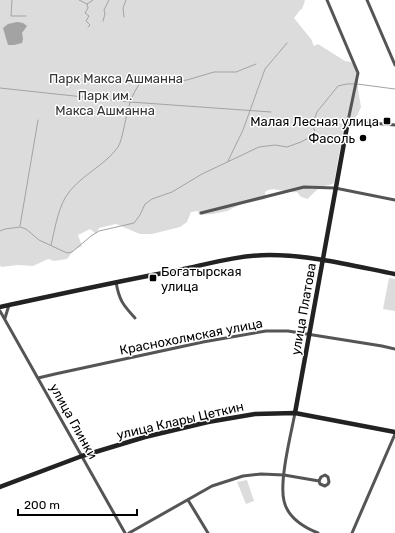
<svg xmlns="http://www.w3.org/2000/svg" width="395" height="533" viewBox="0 0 395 533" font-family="Rubik,sans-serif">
  <rect width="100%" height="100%" fill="#fff"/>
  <g fill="#dcdcdc">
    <path d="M0,0H304L305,1L302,9H301L294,18L311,39L314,46L318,44L345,61L351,62L357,67L358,89L361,107L358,114L354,119H341L339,122L344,126L334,183C330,185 328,185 324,186C318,188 312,194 308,199L301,197L297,192C285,194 274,185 265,192L266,199L241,204L227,211L213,214L199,215L198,211L191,212L187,222L180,227L152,234H140L116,224L99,228L96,234L90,229L78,235L82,246L74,250L67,259L54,261L48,259L33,266L18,265L1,267L0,265Z"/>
    <polygon points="389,278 395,279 395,311 383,309"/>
    <polygon points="247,480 254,501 246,504 237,482"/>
  </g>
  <polygon fill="#a3a3a3" points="17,22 23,23 27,26 22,33 23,39 22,43 14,45 8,45 3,28 8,24"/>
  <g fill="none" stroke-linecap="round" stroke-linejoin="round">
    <g stroke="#a3a3a3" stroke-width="1">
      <polyline points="12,0 11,16 26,16"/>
      <polyline points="79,0 87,4 93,0"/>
      <polyline points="87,4 88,8 85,13 89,16 86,21 90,25 88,27"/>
      <polyline points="124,17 123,8 126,0"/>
      <polyline points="103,21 105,14 104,10 109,0"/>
      <polyline points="357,84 395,89"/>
      <polyline points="0,88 130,102 271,112"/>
      <polyline points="228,161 243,130 265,69 287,43"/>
      <polyline points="20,226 38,120"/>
      <polyline points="0,231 5,229 20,227 26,229 39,240 67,253 72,252 91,236 99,231 134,223 140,215 145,204 152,199 172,192 202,174 259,147 275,145 287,147 301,142 310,137 315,131 312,125 317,112 338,86 347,84 354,84"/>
      <path d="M51,245C55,229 57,213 65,198C77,177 105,166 118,147C123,139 126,113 130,103C132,95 137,88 141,81L148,78L171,82L187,80L214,72H236L256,64"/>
    </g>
    <g stroke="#555" stroke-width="3">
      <polyline points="327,0 358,73 348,121 395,125"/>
      <polyline points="367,0 395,65"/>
      <polyline points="201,213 304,187 335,188 395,200"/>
      <path d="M116,282C119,300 123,305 135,318"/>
      <polyline points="0,311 125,533"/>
      <polyline points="5,318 9,305"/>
      <polyline points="38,378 55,374 203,342 266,331 288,331 382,346 395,349"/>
      <path d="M295,413C291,434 279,481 284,501C288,518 303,527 318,533"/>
      <polyline points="188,500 208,533"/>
      <polyline points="129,533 212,486 243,476 261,474 284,475 319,481 320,484 325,486 328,484 329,482 328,477 325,475 321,477 319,481"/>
      <polyline points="352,533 395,434"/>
    </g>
    <g stroke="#222" stroke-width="4.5">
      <path d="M0,307C60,294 119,281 179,270C208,264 239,255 269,255C311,255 354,266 395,274"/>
      <polyline points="295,413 348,121"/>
      <polyline points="0,487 82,456 145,437 208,422 255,414 295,413 395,432"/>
    </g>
  </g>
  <g fill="#000" stroke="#fff" stroke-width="1.5">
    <rect x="383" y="117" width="8" height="8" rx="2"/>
    <circle cx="363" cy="138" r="4"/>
    <rect x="149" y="274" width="8" height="8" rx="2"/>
  </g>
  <g text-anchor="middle" stroke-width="3" stroke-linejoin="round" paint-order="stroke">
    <g font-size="13" fill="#333" stroke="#fff">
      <text x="116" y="83">Парк Макса Ашманна</text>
      <text x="105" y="100">Парк им.<tspan x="105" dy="15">Макса Ашманна</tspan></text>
    </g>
    <g font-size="13" fill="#000" stroke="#fff" text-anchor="end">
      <text x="379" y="126">Малая Лесная улица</text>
      <text x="355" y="143">Фасоль</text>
      <text x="161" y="276" text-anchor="start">Богатырская<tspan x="161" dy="15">улица</tspan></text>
    </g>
    <g font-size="13" fill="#000" stroke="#fff">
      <text transform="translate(303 309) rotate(-80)" y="5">улица Платова</text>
      <text transform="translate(191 336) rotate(-11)" y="5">Краснохолмская улица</text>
      <text transform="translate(180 420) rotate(-13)" y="5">улица Клары Цеткин</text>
      <text transform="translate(74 421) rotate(61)" y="5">улица Глинки</text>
    </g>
  </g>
  <path d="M18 509v6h119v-6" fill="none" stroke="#000000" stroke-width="2"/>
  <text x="24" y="509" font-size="12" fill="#000000" stroke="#ffffff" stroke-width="3" paint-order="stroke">200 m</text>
</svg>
